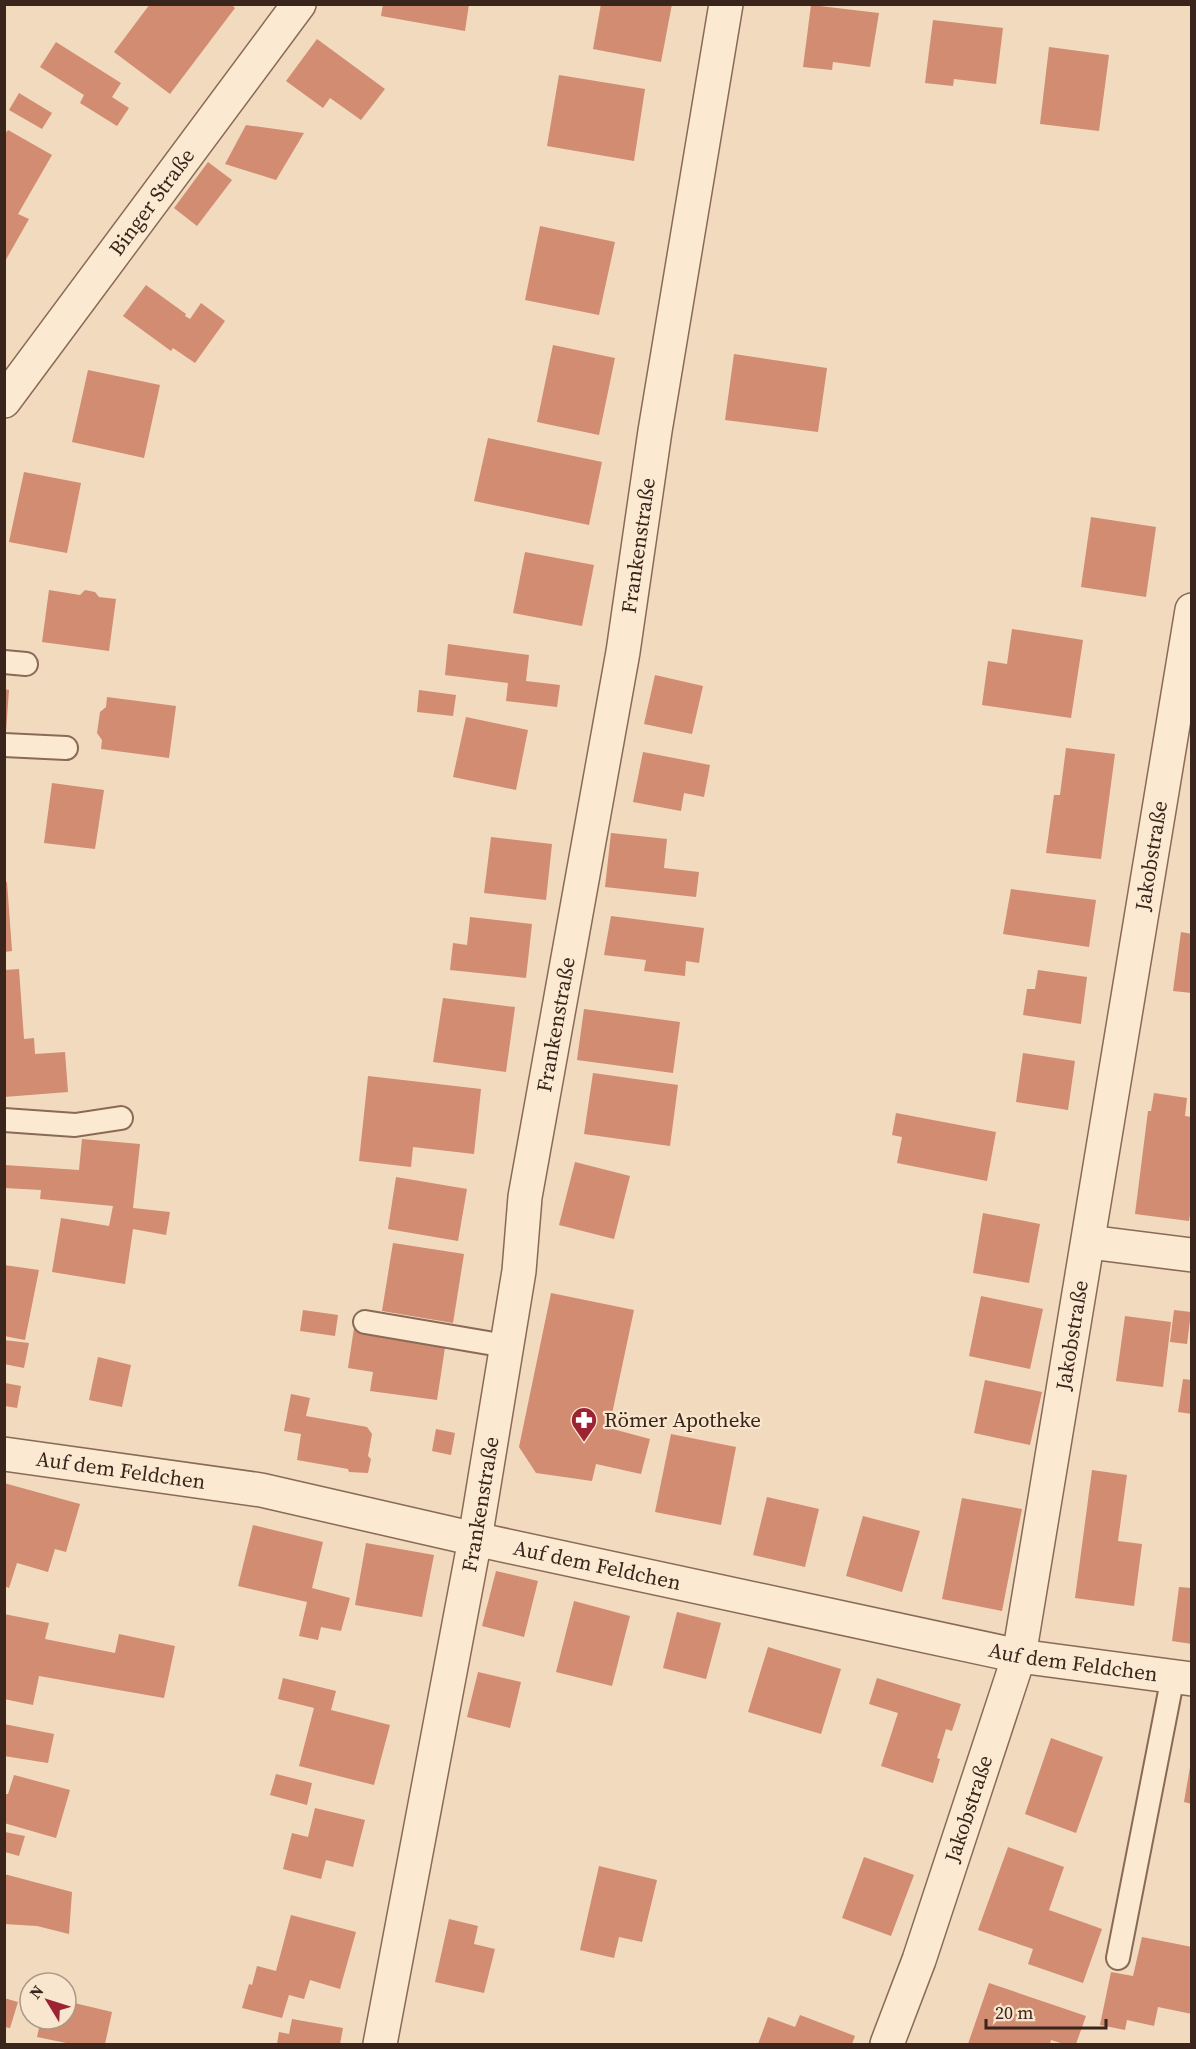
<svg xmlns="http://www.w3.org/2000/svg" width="1196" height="2049" viewBox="0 0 1196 2049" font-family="'Source Serif 4',serif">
  <rect width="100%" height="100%" fill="#f1dabe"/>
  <g fill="#d18c71">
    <polygon points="150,4 231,4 235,8 170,94 114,52"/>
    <polygon points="383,4 469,4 465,31 381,16"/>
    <polygon points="601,4 672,4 661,62 593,49"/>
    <polygon points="811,5 879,13 870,67 833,62 832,70 803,67"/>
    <polygon points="933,20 1003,28 996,84 954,79 953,86 925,83"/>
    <polygon points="317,39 385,89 361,120 330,98 323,108 286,81"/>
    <polygon points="56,42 121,83 112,97 129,108 117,126 80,103 84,95 40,67"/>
    <polygon points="1049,47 1109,55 1099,131 1040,124"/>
    <polygon points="559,75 645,89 634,161 547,146"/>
    <polygon points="19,93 52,113 42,129 9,110"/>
    <polygon points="246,125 304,133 276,180 225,164"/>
    <polygon points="8,130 52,155 18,214 29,219 4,263 4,135"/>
    <polygon points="208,162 232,180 197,226 174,208"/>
    <polygon points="540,226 615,242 599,315 525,300"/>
    <polygon points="146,285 186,314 185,316 190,319 201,303 225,321 195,363 173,348 171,351 123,316"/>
    <polygon points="553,345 615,358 599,435 537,422"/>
    <polygon points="734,354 827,368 818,432 725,420"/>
    <polygon points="88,370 160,385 144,458 72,442"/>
    <polygon points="488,438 602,462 589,525 474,501"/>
    <polygon points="24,472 81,483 67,553 9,542"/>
    <polygon points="1091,517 1156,527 1146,597 1081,587"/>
    <polygon points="525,552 594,565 582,626 513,613"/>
    <polygon points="49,590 80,595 85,590 95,592 99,597 116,599 109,651 42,642"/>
    <polygon points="1012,629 1083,640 1071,718 982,705 988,661 1007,664"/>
    <polygon points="448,644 529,655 526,681 560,685 557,707 506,701 508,683 445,675"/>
    <polygon points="655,675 703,686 692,734 644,724"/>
    <polygon points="4,689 9,690 6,731 4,731"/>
    <polygon points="419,690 456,695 453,716 417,712"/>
    <polygon points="107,697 176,706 169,758 101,749 102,740 97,733 100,712 106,707"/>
    <polygon points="466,717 528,730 516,790 453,777"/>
    <polygon points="1066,748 1115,754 1101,859 1046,853 1054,795 1060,795"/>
    <polygon points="643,752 710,765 704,797 684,793 681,811 633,802"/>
    <polygon points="52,783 104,790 95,849 44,843"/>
    <polygon points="611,833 667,839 664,868 699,872 696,897 605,887"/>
    <polygon points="491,837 552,844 546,900 484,893"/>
    <polygon points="4,882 7,882 12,951 4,952"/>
    <polygon points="1011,889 1096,900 1089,947 1003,934"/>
    <polygon points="611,916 704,928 699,963 686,961 685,976 644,971 646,960 604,955"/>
    <polygon points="470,917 532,924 526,978 450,970 453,943 467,945"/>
    <polygon points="1181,932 1192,934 1192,993 1173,991"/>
    <polygon points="19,969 24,1039 34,1038 35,1054 65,1052 68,1092 4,1097 4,970"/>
    <polygon points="1038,970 1087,977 1081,1024 1023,1015 1027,989 1035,989"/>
    <polygon points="443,998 515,1007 506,1072 433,1062"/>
    <polygon points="584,1009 680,1022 673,1073 577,1060"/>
    <polygon points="1023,1053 1075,1061 1068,1110 1016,1102"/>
    <polygon points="593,1073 678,1085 670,1146 584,1134"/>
    <polygon points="368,1076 481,1089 474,1154 413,1147 411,1167 359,1161"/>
    <polygon points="1154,1093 1187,1098 1185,1116 1192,1117 1192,1203 1189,1221 1135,1214 1148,1111 1151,1111"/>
    <polygon points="896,1113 996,1132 987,1181 897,1163 902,1137 892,1135"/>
    <polygon points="82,1139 140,1144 133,1208 170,1212 166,1235 133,1229 125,1284 52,1272 61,1218 109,1226 113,1206 40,1199 41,1190 5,1188 5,1165 79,1170"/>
    <polygon points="575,1162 630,1176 614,1239 559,1225"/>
    <polygon points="396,1177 467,1189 458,1241 388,1229"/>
    <polygon points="983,1213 1040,1224 1029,1283 973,1273"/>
    <polygon points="393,1243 464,1254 453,1323 382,1311"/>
    <polygon points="4,1265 39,1270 25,1340 4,1336"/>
    <polygon points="551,1293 634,1310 609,1428 650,1439 641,1474 596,1464 592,1481 536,1473 519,1447"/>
    <polygon points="981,1296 1043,1309 1030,1369 969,1356"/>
    <polygon points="303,1310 338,1315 335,1336 300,1331"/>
    <polygon points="1174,1310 1191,1312 1187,1344 1170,1342"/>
    <polygon points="1125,1316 1171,1322 1163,1387 1116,1381"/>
    <polygon points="354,1328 446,1341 437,1400 370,1391 373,1372 348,1368"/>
    <polygon points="4,1340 29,1343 24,1368 4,1364"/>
    <polygon points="98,1357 131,1365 122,1407 89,1400"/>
    <polygon points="1183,1379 1192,1380 1192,1414 1178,1412"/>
    <polygon points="985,1380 1042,1392 1030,1445 974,1433"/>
    <polygon points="5,1383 21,1386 17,1408 5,1406"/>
    <polygon points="291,1394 310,1398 306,1416 367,1427 372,1434 368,1456 371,1459 368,1473 349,1472 348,1469 297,1460 301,1434 284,1431"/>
    <polygon points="436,1429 455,1433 451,1455 432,1451"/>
    <polygon points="671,1434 736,1447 721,1525 655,1512"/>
    <polygon points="1092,1470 1127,1475 1118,1541 1142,1544 1134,1606 1075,1598"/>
    <polygon points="4,1483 80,1504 66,1552 55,1549 48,1572 17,1563 9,1588 4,1586"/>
    <polygon points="767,1497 819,1509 805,1567 753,1555"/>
    <polygon points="962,1498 1022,1509 1002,1611 942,1599"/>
    <polygon points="863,1516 920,1531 902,1592 846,1576"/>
    <polygon points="253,1525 323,1542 312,1588 350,1598 341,1631 321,1627 318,1640 299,1636 307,1602 238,1586"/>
    <polygon points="366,1543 434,1555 422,1617 355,1605"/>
    <polygon points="496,1571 538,1581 524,1637 482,1626"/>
    <polygon points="1179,1587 1192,1588 1192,1644 1172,1641"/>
    <polygon points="574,1601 630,1616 612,1686 556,1672"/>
    <polygon points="677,1612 721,1623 706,1679 663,1668"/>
    <polygon points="4,1614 49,1623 45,1639 115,1653 119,1634 175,1646 164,1698 39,1676 33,1705 4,1699"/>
    <polygon points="768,1647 841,1669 821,1734 748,1712"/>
    <polygon points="478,1672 521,1682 510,1728 467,1717"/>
    <polygon points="283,1678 336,1691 331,1710 390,1725 374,1785 299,1766 314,1708 278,1699"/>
    <polygon points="877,1678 961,1704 952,1731 946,1729 937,1758 940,1759 933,1783 881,1766 898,1713 869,1704"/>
    <polygon points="4,1724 54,1734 48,1763 4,1756"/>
    <polygon points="1051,1738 1103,1757 1076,1833 1025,1814"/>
    <polygon points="1190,1767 1192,1767 1192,1804 1184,1802"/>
    <polygon points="276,1774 312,1783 307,1805 270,1795"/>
    <polygon points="14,1775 70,1790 56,1838 4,1823 4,1794 8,1794"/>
    <polygon points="315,1808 365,1820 353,1867 326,1860 321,1879 283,1869 292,1833 308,1837"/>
    <polygon points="5,1832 25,1836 19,1856 5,1852"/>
    <polygon points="1008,1847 1064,1867 1049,1910 1102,1929 1083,1983 1028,1964 1033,1949 978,1930"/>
    <polygon points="864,1857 914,1875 891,1936 842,1918"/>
    <polygon points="599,1866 657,1880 642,1942 619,1937 614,1958 580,1950"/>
    <polygon points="4,1874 72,1892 69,1934 37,1926 4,1924"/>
    <polygon points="291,1915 356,1932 340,1989 310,1980 304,1999 289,1995 282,2018 242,2008 249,1984 252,1985 257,1966 276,1971"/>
    <polygon points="449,1919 478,1926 474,1944 495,1949 484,1993 435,1982"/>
    <polygon points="1142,1937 1192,1947 1192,2014 1158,2007 1154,2026 1127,2020 1125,2030 1100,2025 1111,1972 1133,1976"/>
    <polygon points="989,1983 1086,2016 1076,2044 1064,2044 1051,2040 1050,2044 968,2044"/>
    <polygon points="4,1998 18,2002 10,2028 4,2027"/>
    <polygon points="66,2001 112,2012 105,2044 71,2044 37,2037 41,2019 66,2019"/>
    <polygon points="800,2015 855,2036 852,2044 758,2044 768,2017 795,2027"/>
    <polygon points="292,2019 343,2028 340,2044 277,2044 279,2032 289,2034"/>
  </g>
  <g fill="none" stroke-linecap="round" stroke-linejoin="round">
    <g stroke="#8a6a56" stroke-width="26">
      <g id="lane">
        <polyline points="4,662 26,664"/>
        <polyline points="4,745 66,748"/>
        <polyline points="4,1120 75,1125 121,1118"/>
        <polyline points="365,1322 506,1346"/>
        <polyline points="1118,1958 1173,1676"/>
      </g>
    </g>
    <g stroke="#8a6a56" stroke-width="36">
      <g id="street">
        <path id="s1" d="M4,401L299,4"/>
        <polyline points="1089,1242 1192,1255"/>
        <path id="s2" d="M4,1454L261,1490L475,1539L1019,1656L1192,1679"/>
        <path id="s3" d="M380,2044L475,1539L519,1271L525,1197L623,652L655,431L726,4"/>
        <path id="s4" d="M887,2044L919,1960L1019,1656L1192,610"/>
      </g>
    </g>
    <use href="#lane" stroke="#fbe9d2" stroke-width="22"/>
    <use href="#street" stroke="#fbe9d2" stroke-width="33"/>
  </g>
  <defs>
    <g id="pharmacy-pin" transform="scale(1.35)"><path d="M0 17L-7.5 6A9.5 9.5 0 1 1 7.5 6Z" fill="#9d2234" stroke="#f8e6ce"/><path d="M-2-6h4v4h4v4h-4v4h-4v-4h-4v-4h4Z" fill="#fff"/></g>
  </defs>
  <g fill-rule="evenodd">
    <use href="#pharmacy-pin" x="584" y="1420"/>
  </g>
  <g text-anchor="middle" stroke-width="4.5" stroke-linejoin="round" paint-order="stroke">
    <g font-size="21" fill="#39251b" stroke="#f8e6ce">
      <text dy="7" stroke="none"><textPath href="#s1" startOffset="248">Binger Straße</textPath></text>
      <text dy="7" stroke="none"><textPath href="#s3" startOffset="1521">Frankenstraße</textPath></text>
      <text dy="7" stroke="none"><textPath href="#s4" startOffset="1221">Jakobstraße</textPath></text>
      <text dy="7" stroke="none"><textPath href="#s3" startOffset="1035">Frankenstraße</textPath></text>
      <text dy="7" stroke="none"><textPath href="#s4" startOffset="735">Jakobstraße</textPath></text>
      <text dy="7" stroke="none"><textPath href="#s2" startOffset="118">Auf dem Feldchen</textPath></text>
      <text dy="7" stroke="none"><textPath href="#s3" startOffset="549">Frankenstraße</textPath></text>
      <text dy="7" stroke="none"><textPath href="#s2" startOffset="604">Auf dem Feldchen</textPath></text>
      <text dy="7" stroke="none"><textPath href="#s2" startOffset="1090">Auf dem Feldchen</textPath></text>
      <text dy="7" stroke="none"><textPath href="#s4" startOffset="249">Jakobstraße</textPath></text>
    </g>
    <g font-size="21" fill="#39251b" stroke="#f8e6ce" text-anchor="start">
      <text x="604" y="1427">Römer Apotheke</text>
    </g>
  </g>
  <rect width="1196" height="2049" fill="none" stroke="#39251b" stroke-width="12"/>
  <g transform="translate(48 2001) rotate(308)"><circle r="28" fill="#f8e6ce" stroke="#ac9986" stroke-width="1.5"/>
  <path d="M0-4.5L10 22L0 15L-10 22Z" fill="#9d2234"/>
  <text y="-9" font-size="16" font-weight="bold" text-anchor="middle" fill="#39251b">N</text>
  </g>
  <path d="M986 2019v9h120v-9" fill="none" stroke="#39251b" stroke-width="3"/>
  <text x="995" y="2019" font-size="18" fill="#39251b" stroke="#f8e6ce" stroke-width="4.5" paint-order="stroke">20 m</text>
</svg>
